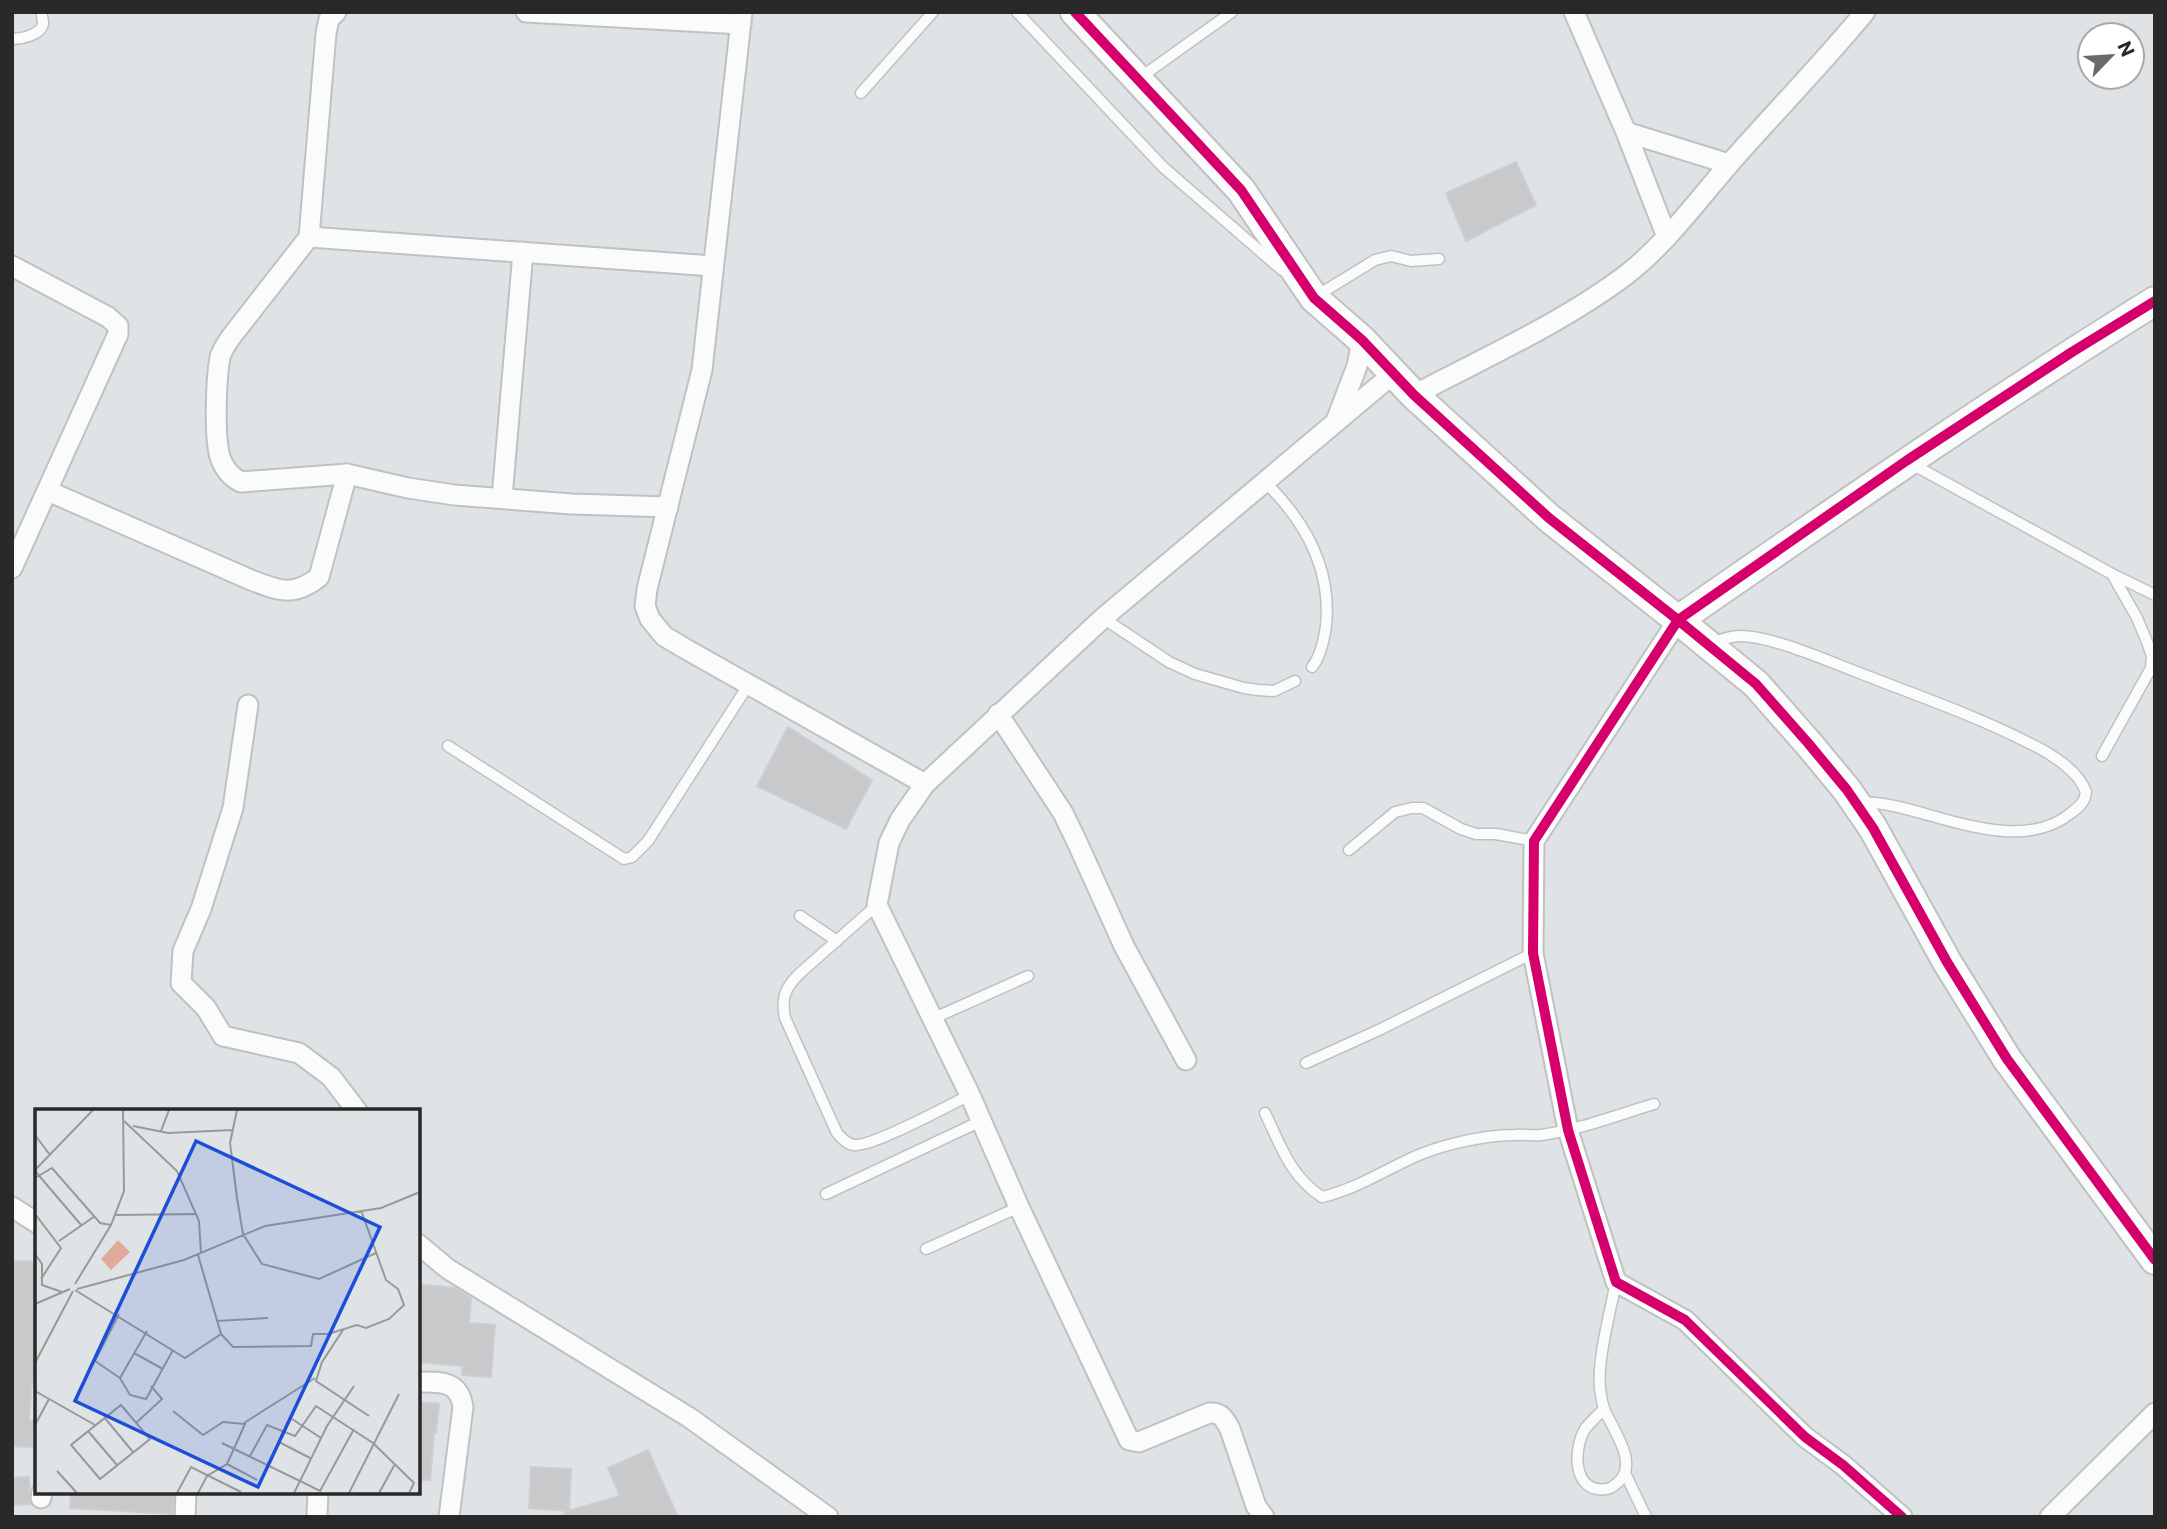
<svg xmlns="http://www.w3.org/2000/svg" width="2167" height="1529" viewBox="0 0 2167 1529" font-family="Commissioner,sans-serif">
  <rect width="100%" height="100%" fill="#e0e3e6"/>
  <g fill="#c7c9cb" stroke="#ccced1" stroke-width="2">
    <polygon points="1516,162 1536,205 1466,241 1446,193"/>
    <polygon points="788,727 872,780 846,829 757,786"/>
    <polygon points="12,1261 37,1262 37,1373 36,1381 32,1381 29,1421 34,1421 32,1447 12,1446"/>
    <polygon points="418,1284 455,1288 471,1298 469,1323 495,1325 491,1377 462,1375 463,1366 418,1362"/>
    <polygon points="418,1402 439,1404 436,1433 434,1433 430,1480 418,1480"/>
    <polygon points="648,1450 678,1517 565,1517 564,1512 620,1496 608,1468"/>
    <polygon points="531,1467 571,1469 569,1511 529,1508"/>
    <polygon points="29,1477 30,1504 12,1505 12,1478"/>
    <polygon points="71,1492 174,1492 173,1514 70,1508"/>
  </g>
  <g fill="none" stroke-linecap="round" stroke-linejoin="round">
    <g stroke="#c0c1c1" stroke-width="13">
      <g id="lane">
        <polyline points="1017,12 1163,167 1282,270"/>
        <path d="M12,39C21,39 41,35 43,24C43,20 42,16 41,12"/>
        <polyline points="1141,77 1232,12"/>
        <polyline points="861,93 933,12"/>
        <polyline points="1318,295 1375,260 1391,256 1411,261 1439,259"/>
        <polyline points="1910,463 2112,574 2137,618 2147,642 2152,656 2151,668 2102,756"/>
        <path d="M1265,482C1305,521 1332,568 1326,626C1324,640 1321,656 1312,667"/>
        <polyline points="2112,574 2155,595"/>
        <polyline points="1103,618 1169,662 1195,674 1244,688 1258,690 1274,691 1295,681"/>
        <path d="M1713,642C1721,640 1731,636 1739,636C1769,635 1828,661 1857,672C1915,695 1975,715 2031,744C2050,753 2079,771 2086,792C2085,802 2079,807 2071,813C2021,854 1943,815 1889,805C1880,803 1871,803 1862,802"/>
        <polyline points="448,746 624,859 632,857 648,841 749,684"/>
        <polyline points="1349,850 1395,812 1412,808 1423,808 1461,829 1476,834 1496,834 1534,841"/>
        <path d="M877,905L799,974C785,988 781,998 785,1018L837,1133C842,1138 846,1144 854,1145C873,1147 949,1105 970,1095"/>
        <polyline points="800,916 837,941"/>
        <polyline points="932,1019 1028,976"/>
        <polyline points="1306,1063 1381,1029 1533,953"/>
        <path d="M1265,1113C1281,1146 1290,1176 1322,1197C1366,1187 1402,1157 1445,1146C1467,1140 1491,1135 1514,1135C1523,1134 1532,1136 1541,1135C1579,1130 1617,1115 1654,1104"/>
        <polyline points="826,1194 981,1121"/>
        <polyline points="926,1249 1019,1207"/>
        <path d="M1604,1409C1598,1415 1590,1422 1585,1429C1573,1449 1572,1494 1607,1489C1609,1489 1614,1486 1616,1484C1641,1466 1613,1430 1605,1411C1602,1404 1601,1396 1600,1389C1597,1360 1610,1313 1616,1282"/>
        <polyline points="1625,1473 1646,1517"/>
      </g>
    </g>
    <g stroke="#c0c1c1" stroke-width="23">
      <g id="street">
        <polyline points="526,12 741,24"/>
        <polyline points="742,12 702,370 647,589 645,606 650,619 664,636 684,648 925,784 1103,618 1393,374"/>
        <polyline points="1574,12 1626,132 1667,237"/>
        <polyline points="1626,132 1729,164"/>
        <polyline points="309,237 326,33 329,19 336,12"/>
        <polyline points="12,266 108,317 118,326 118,334 12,568"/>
        <path d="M1414,395C1484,358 1564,322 1626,275C1667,243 1697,201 1731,162C1775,112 1822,64 1865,12"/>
        <polyline points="1336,421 1357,366 1362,340"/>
        <path d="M48,491L251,580C279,591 294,597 319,577L347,474"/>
        <polyline points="502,498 523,252"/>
        <path d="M668,507L572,504L454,495L408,488L347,474L241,482C231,477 224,469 220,457C214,436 216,379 220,357C222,350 227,343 231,337L309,237L713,266"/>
        <polyline points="1678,620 1534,841 1533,953 1568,1130 1616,1282 1685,1320 1805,1437 1843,1465 1902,1517"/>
        <polyline points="248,705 233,808 201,909 183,951 181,983 206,1008 223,1036 299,1053 331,1077 357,1111"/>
        <polyline points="998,714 1063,813 1077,842 1124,946 1186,1060"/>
        <path d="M925,784L900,820L889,843L877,905L970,1095L1019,1207L1129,1440L1139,1442L1209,1413C1222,1412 1224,1419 1230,1429L1256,1506L1264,1517"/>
        <polyline points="12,1207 37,1223"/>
        <polyline points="418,1244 448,1269 690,1418 828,1517"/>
        <path d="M418,1382C440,1382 459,1380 463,1407L449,1517"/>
        <polyline points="41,1498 42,1492"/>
        <polyline points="317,1514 318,1492"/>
        <polyline points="185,1517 186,1492"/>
        <polyline points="2050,1517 2155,1413"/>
      </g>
    </g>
    <g stroke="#c0c1c1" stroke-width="32">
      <g id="secondary">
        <polyline points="1075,12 1241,190 1314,298 1362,340 1414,395 1549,518 1678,620 1756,684 1808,743 1847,790 1873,828 1947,962 2007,1059 2155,1260"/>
        <path d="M1678,620C1835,511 1992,402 2155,301"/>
      </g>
    </g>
    <use href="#lane" stroke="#fafbfb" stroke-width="10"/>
    <use href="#street" stroke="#fafbfb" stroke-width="19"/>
    <use href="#secondary" stroke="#fafbfb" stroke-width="28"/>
    <g stroke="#fff" stroke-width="15">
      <g id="cycleway">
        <polyline points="1075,12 1241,190 1314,298 1362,340 1414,395 1549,518 1678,620 1756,684 1808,743 1847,790 1873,828 1947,962 2007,1059 2155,1260"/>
        <polyline points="1902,1517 1843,1465 1805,1437 1685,1320 1616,1282 1568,1130 1533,953 1534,841 1678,620 1906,461 2072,352 2155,301"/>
      </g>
    </g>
    <use href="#cycleway" stroke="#d6006c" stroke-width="10"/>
  </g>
  <g transform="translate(35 1109)">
    <rect width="385" height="385" fill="#e0e3e6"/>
    <path d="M83,131L95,143L76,161L66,150Z" fill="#e0aa9b"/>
    <path fill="none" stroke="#97999a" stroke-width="2" d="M202,1L195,34L202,89L208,125L227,155L284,170L341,144M89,12L142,62L164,112L166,145M98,17L133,24L197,21M126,22L134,1M0,26L15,46M0,61L58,1M0,62L47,117M0,69L17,59L65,114L76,116M0,105L26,139L6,170M80,106L162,105M24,132L60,107M0,145L7,155V176L27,183M40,175L76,116L89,82L88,1M42,180L149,151L230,117L346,99L385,83M40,181L150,249L186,225L163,146M0,195L35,180M84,205L60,252L85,269M181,212L233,209M308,221L287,253L281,272L334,307M112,222L85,269L95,286L111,290L138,241M186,225L198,238L276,237L278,225H293L322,216L331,219L354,210L369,196L363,180L351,171L326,101M99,244L128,260M0,254L38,182M0,282L60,316M86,296L115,330L65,370L36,336ZM138,302L168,326L188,313L210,315L192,355L172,367L163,384M69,308L98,343M257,310L286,329M101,314L127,290L116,277M209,314L280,269M0,316L14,290M319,320L285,382L265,372L292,317L319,277M53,322L82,356M244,333L277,350M187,334L265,372L259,384M215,347L232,316L260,327L281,297L338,334L379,374L374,384M192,355L222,371M22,362L42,384M142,384L156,358L206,383M314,384L364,285M344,384L360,355"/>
    <path fill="#1d4ed8" fill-opacity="0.15" stroke="#1d4ed8" stroke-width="3.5" d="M161,32L345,118L223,378L40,292Z"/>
    <rect width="385" height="385" fill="none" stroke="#292929" stroke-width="3.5"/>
  </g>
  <rect width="2167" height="1529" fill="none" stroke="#292929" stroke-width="28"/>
  <g transform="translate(2111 56) rotate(65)"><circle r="33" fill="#ffffff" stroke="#a9a9a9" stroke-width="2"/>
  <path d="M0-5L12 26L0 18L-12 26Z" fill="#696a6b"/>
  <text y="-10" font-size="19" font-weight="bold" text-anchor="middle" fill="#292929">N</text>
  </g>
</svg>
